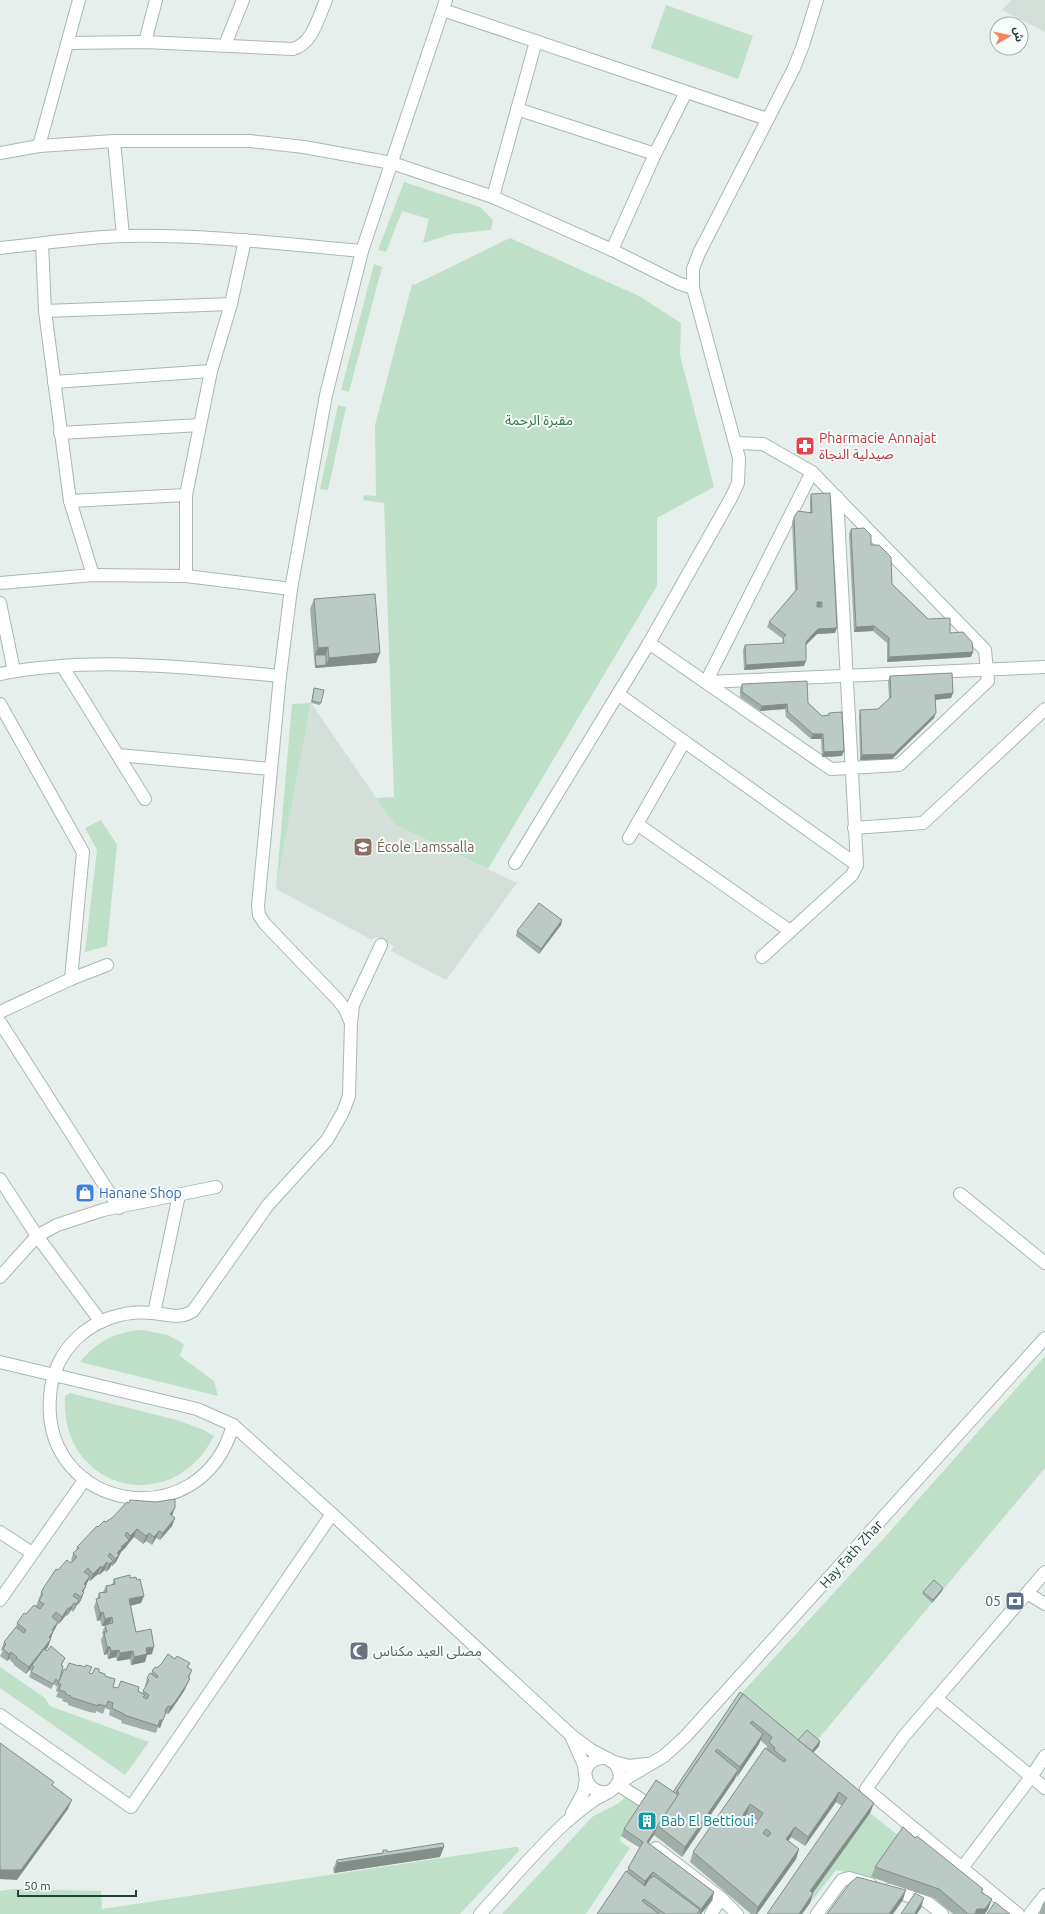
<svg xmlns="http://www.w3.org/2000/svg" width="1045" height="1914" viewBox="0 0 1045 1914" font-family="Ubuntu,'Noto Sans Arabic',sans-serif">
  <rect width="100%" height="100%" fill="#e6efeb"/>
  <g fill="#d4dfda">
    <polygon points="1011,0 1045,0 1045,32 1002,10"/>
    <polygon points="311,703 395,825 517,883 446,980 391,951 394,946 375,937 372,940 276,889"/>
  </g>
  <g fill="#bfe0c8">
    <polygon points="666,5 753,36 738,79 651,48"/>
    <polygon points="404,182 480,207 493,220 491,230 452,234 423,243 429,219 402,211 386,252 378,250"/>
    <polygon points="510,238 639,296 681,323 680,355 714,487 657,518 657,586 488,869 395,825 376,798 394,797 384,503 363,500 364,495 376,496 375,425 412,284 414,285"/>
    <polygon points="374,264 382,267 349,392 341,390"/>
    <polygon points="338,405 346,407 328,490 320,489"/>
    <polygon points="311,703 276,889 292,704"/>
    <polygon points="101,820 117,845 107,946 85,952 97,850 85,828"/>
    <path d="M143,1330L168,1335L184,1344L180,1356L214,1381L218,1396L80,1362C97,1341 117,1331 143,1330Z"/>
    <polygon points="1045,1356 1045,1468 942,1591 933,1582 922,1595 932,1603 815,1743 796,1746 738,1697 885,1537"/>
    <path d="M70,1393L177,1420L204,1430L214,1436C171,1520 59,1489 65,1396Z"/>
    <polygon points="0,1667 45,1698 50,1706 149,1742 125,1775 0,1688"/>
    <path d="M626,1796L641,1807L621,1836L620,1841L630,1848L586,1914H502L592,1817C605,1809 617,1807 626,1796Z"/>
    <polygon points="870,1813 900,1837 871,1877 836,1870 810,1903 807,1901"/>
    <polygon points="515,1847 518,1847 519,1851 460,1914 0,1914 0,1891 13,1889 101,1891 102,1909"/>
  </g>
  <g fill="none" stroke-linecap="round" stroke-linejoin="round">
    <g stroke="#a8b8b2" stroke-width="14">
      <polyline id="pedestrian" points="617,1784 645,1802"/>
    </g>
    <g stroke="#a8b8b2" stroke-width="14">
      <g id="minor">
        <polyline points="443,10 767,119"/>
        <polyline points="145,42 156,0"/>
        <path d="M68,43L145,42L293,49C313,43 318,18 326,0"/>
        <polyline points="225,45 243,0"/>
        <polyline points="517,109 655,154"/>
        <polyline points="114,141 123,236"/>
        <polyline points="39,146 79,0"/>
        <polyline points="0,153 39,146 114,141 250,141 304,147 392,163 493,197 612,250 678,283 693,288"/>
        <polyline points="493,197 536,41"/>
        <polyline points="42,244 45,311 70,501 93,575"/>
        <path d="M0,248C41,244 82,237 124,236C203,234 283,244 362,251"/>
        <polyline points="612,250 655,154 686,92"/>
        <polyline points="45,311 231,304"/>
        <polyline points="54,382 211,371"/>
        <polyline points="60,433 200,425"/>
        <polyline points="812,472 706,682 1045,667"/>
        <polyline points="70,501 186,495"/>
        <polyline points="186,576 186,495 211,371 231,304 245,240"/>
        <polyline points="0,583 93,575 186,576 291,589"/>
        <polyline points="0,603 14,671"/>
        <polyline points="649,643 831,769 899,765 988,681 985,650 812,472 763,444 735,443"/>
        <polyline points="63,667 145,799"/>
        <path d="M0,674C92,656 188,667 280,676"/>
        <polyline points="618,694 857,865"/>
        <polyline points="0,704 83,852 71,979"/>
        <polyline points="118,755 271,769"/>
        <polyline points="637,824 790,931"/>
        <polyline points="854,828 923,823 1045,709"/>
        <polyline points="629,838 684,742"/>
        <polyline points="515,863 649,643 731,498 738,483 739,458 693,288 693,269 699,253 794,68 803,45 817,0"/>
        <polyline points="762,957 852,875 857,865 837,497"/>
        <polyline points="0,1012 71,979 107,965"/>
        <polyline points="0,1022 119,1208"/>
        <polyline points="351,1023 345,1009 338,1000 265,924 259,915 258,906 280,676 291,589 326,395 362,251 446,0"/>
        <polyline points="0,1179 37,1236 101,1322"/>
        <polyline points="960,1194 1045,1263"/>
        <polyline points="0,1277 37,1236 57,1225 103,1210 216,1187"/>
        <polyline points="154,1313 179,1195"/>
        <path d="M233,1425C201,1540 41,1511 50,1397C51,1375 61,1353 77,1338C97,1319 125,1310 152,1313C168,1314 179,1320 193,1311L268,1205L327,1140L343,1112L349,1096L351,1023L353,1005L381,945"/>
        <polyline points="0,1532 32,1553"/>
        <polyline points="1027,1593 1045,1604"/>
        <polyline points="0,1600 85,1479"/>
        <polyline points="937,1699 1045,1788"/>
        <polyline points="0,1715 131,1807 332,1514"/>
        <polyline points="656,1848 721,1898 737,1914"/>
        <polyline points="962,1868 1031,1777 1045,1756"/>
        <polyline points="889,1890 926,1901 942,1914"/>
        <polyline points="711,1914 721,1898"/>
        <polyline points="817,1914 842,1880 849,1878 870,1884"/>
        <polyline points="1018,1914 866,1789 904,1736 1045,1572"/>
        <polyline points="1030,1914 1045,1895"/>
      </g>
    </g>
    <g stroke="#a8b8b2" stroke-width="14">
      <g id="tertiary">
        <polyline points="0,1362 197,1409 233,1425 332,1514 571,1735 591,1750 610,1760"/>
        <polyline points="572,1738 584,1765 585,1775"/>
        <polyline points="611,1761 629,1766 646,1764"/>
        <polyline points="617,1784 664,1756 685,1737 1045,1338"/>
        <polyline points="572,1813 584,1791 586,1778"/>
        <path d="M480,1914C508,1884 535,1851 565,1823C574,1815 584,1807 594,1800C601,1795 611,1793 617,1785C625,1772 613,1754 597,1759C576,1766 586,1796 609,1792"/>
      </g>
    </g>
    <use href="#pedestrian" stroke="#fff" stroke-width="12"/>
    <use href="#minor" stroke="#fff" stroke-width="12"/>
    <use href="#tertiary" stroke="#fff" stroke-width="12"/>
  </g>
  <g fill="#a1aea9" fill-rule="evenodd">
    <polygon points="811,494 835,633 817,634 810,640 806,645 804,666 744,670 743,650 745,645 782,644 783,639 767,627 769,622 795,591 792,522 794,517 810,512 810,499"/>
    <polygon points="851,529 871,545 892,584 928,619 950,633 971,657 887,662 887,643 873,631 854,632 849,534"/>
    <polygon points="314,599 380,653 376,663 315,668 310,609"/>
    <polygon points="890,676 953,693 951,698 935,700 934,718 892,759 860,760 859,715 860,710 878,709 889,699 888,681"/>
    <polygon points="742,684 808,703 822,716 828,716 829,713 842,756 822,757 821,739 811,739 786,717 785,709 760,711 740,697 740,689"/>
    <polygon points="314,688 321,703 320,705 311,703"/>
    <polygon points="561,925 539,954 516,936 517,931"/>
    <polygon points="129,1503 172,1516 175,1518 172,1526 160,1540 156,1538 152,1545 146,1541 143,1544 134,1537 128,1544 126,1547 121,1552 116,1562 112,1566 111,1565 110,1568 106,1572 105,1570 99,1575 98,1574 90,1581 89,1580 85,1586 81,1600 78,1605 77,1604 73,1612 71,1610 67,1616 66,1615 59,1624 58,1623 55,1629 53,1632 48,1647 45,1650 65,1658 62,1665 60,1680 66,1670 92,1674 99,1672 105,1676 113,1687 118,1688 138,1691 142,1693 146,1687 145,1686 147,1678 151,1674 152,1671 157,1668 175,1659 190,1663 188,1668 192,1670 189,1678 190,1678 184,1691 172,1709 168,1714 165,1713 160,1728 158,1727 156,1733 121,1723 122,1721 109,1715 110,1710 105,1708 103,1714 96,1711 96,1713 89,1712 68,1705 68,1703 62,1701 63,1699 56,1697 58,1692 56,1691 57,1687 54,1684 51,1689 29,1677 31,1671 30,1670 26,1674 14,1665 14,1664 9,1659 7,1661 0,1656 3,1651 1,1650 4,1642 16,1627 17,1623 26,1614 36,1606 41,1593 58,1570 71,1563 72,1562 71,1561 73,1553 76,1551 77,1547 98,1527 113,1517"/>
    <polygon points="130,1578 141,1603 131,1606 136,1632 152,1654 147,1655 145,1662 131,1665 130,1659 117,1661 116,1657 108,1659 107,1654 104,1655 101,1640 103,1635 102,1633 105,1626 102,1626 100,1620 97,1621 94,1607 99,1593 103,1592 106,1586 112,1585 114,1579"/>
    <polygon points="942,1591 932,1603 922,1594 923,1592"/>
    <path d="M740,1692L798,1740L820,1741L819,1746L813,1753L874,1803L870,1813L813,1893L810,1903L802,1914L842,1806L836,1802L805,1846L791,1837L788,1841L799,1849L796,1859L757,1914H751L690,1862L693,1852L766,1749L767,1746L760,1740L759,1744L737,1777L736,1776L735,1779L682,1857L654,1835L648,1843L714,1892L712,1900L701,1914H597L627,1872L628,1868L640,1848L621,1836L624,1829L673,1792ZM747,1814L758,1821L756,1824L745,1816Z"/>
    <polygon points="915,1838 983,1889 982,1892 992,1899 988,1909 985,1914 953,1914 935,1899 871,1877 875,1867"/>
    <polygon points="383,1850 387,1852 440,1857 334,1873 333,1869 337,1860 382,1853"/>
    <polygon points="1045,1901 1045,1914 1040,1914 1039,1913 1043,1903"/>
  </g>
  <g fill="#838d89">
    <polygon points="817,602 822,602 820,607 815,607"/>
    <polygon points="874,626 873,631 854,632 856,627"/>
    <polygon points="837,628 835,633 817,634 804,647 806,642 818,629"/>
    <polygon points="328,647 325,657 315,655 318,648"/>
    <polygon points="973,652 971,657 887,662 889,657"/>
    <polygon points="380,653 376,663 315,668 316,666 326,665 329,658"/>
    <polygon points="806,661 804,666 744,670 746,665"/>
    <polygon points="953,693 951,698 933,700 935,695"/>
    <polygon points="787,704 785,709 760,711 762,706"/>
    <polygon points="936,713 934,718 892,759 860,760 862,755"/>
    <polygon points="813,734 823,734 821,739 811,739"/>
    <polygon points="844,751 842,756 822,757 824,752"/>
    <polygon points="562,920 561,925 539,954 541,949"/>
    <polygon points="175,1508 172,1516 170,1514"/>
    <polygon points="175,1518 172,1526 160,1540 163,1533"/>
    <polygon points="137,1529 134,1537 128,1544 126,1547 121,1552 116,1562 112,1566 115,1559 121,1547 129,1540 130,1536"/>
    <polygon points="159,1531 156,1538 152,1545 154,1537"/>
    <polygon points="149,1533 146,1541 143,1544 146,1536"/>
    <polygon points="113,1561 110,1568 106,1572 109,1564"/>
    <polygon points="107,1562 105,1570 99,1575 102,1568"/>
    <polygon points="101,1566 98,1574 90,1581 93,1574"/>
    <polygon points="90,1576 83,1593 80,1597 84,1584"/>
    <polygon points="943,1588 942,1591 932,1603 933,1600"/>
    <polygon points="84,1592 81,1600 78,1605 81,1597"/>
    <polygon points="144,1596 141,1603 127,1606 129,1599"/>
    <polygon points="79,1600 76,1607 73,1612 76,1604"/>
    <polygon points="74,1603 71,1610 67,1616 70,1608"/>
    <polygon points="68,1608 66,1615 59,1624 62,1617"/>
    <polygon points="103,1612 100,1620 97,1621 100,1613"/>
    <polygon points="112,1617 109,1625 102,1626 105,1619"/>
    <polygon points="58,1622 55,1629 53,1632 48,1647 33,1666 32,1665 30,1669 26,1674 29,1667"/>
    <polygon points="107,1647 110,1647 107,1654 104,1655"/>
    <polygon points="154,1647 152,1654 147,1655 145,1662 131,1665 134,1657 146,1648"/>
    <polygon points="119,1650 116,1657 108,1659 111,1651"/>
    <polygon points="133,1651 130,1659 117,1661 120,1653"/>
    <polygon points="11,1652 9,1659 7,1661 9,1654"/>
    <polygon points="190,1678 184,1691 172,1709 168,1714 170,1707"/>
    <polygon points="168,1706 160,1728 158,1727 165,1711"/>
    <polygon points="763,1734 759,1744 737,1777 740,1767"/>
    <polygon points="820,1741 819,1746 807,1760 809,1755"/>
    <polygon points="738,1770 735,1779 682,1857 685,1847"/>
    <polygon points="839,1792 836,1802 805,1846 808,1837"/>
    <polygon points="72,1800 68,1809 17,1880 0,1879 0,1870"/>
    <polygon points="874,1803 870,1813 807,1901 810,1891"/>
    <polygon points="750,1804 747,1814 739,1825 743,1815"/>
    <polygon points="795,1827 791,1837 782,1849 786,1839"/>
    <polygon points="657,1828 654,1835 644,1850 647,1842"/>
    <polygon points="444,1847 440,1857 334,1873 337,1863"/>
    <polygon points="799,1849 796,1859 757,1914 756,1914 758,1907"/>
    <polygon points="653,1872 650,1879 643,1889 645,1881"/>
    <polygon points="906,1890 903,1900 893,1914 889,1914"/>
    <polygon points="714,1892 712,1900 701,1914 700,1914 701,1909"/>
    <polygon points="813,1893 810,1903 802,1914 799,1914"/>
    <polygon points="924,1898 921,1908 917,1914 914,1914"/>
    <polygon points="992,1899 988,1909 985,1914 975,1914 977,1909"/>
  </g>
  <g fill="#bbcac4" stroke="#838d89" fill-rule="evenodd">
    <path d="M830,493L837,628L818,629L812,635L806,642V661L746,665L745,645L784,643L783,638L786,635L769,622L797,589L794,517L798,511L812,513L811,494ZM817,602H822V607H817Z"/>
    <polygon points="864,528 871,535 871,545 879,545 891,557 892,584 928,619 950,618 950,633 963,632 972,642 973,652 889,657 889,638 874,626 856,627 851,529"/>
    <polygon points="375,594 380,653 329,658 328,647 318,648 314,599"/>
    <polygon points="315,655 326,655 326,665 316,666"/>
    <polygon points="952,673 953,693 935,695 936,713 894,754 862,755 860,710 878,709 891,697 890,676"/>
    <polygon points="807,681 808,703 822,716 829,715 829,713 842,712 844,751 824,752 823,734 813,734 788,712 787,704 762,706 742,692 742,684"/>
    <polygon points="314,688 324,690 321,703 312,701"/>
    <polygon points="539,903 562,920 541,949 517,931"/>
    <polygon points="175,1499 175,1508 170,1514 175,1518 163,1533 159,1531 154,1537 149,1533 146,1536 137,1529 130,1536 127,1532 125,1535 129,1540 121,1547 122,1548 117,1553 119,1555 115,1559 110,1553 108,1556 113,1561 109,1564 107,1562 102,1568 101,1566 93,1574 88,1568 84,1572 90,1576 84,1584 86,1586 82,1591 84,1592 81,1597 75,1593 73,1596 79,1600 76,1604 74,1603 70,1608 68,1608 62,1617 56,1612 52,1617 58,1622 52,1630 53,1632 49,1637 51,1639 29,1667 16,1658 17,1657 11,1652 9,1654 3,1649 6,1644 4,1642 16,1627 24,1633 26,1630 17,1623 24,1613 26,1614 34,1605 40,1609 44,1604 39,1601 43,1594 41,1593 44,1587 56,1569 58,1570 67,1560 71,1563 77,1557 73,1553 79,1548 77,1547 97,1526 98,1527 104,1521 106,1522 113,1517 127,1502 129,1503 130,1500 156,1502"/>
    <polygon points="130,1575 130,1578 136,1577 137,1580 140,1579 144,1596 129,1599 136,1632 151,1629 154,1647 146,1648 147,1654 134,1657 133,1651 120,1653 119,1650 111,1651 110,1647 107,1647 104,1632 107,1632 105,1625 113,1623 112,1617 105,1619 103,1612 100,1613 96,1599 100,1598 99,1593 107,1592 106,1586 115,1584 114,1579"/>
    <polygon points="934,1580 943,1588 933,1600 923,1592"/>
    <polygon points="51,1646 65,1658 61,1665 63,1666 59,1682 56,1679 53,1684 31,1672 34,1667 32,1665 44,1649 47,1651"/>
    <polygon points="168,1654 175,1659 177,1656 190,1663 187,1667 192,1670 188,1677 190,1678 187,1684 175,1702 170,1707 168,1706 165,1711 166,1712 163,1720 160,1720 158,1726 124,1715 124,1714 112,1708 113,1703 108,1701 106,1706 98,1704 98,1706 92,1704 70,1697 71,1696 65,1694 66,1692 59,1690 61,1684 58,1684 64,1669 66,1670 69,1663 79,1666 79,1665 85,1667 86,1665 92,1667 89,1673 92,1674 95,1668 99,1669 99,1672 105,1674 105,1676 115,1679 113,1687 118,1688 121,1681 139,1687 138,1691 145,1695 143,1697 147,1699 149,1695 143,1691 149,1680 147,1678 150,1673 157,1678 158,1676 152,1671 155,1667 157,1668 162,1663"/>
    <polygon points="740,1692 743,1694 677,1791 676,1794 673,1792"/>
    <path d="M743,1694L874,1803L810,1891L813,1893L799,1914H767L847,1798L839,1792L808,1837L795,1827L786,1839L799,1849L758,1907L693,1852L765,1748L784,1762L786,1760L774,1750L775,1748L769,1742L772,1737L752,1721L750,1723L763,1734L740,1767L717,1749L715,1751L738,1770L685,1847L657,1825L679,1793L677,1791ZM750,1804L763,1813L756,1824L743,1815ZM766,1829L771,1833L768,1837L763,1833Z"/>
    <polygon points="807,1730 820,1741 812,1751 798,1740"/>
    <polygon points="0,1743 54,1782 52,1785 72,1800 21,1870 0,1870"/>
    <polygon points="656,1780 678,1795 647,1842 714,1892 701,1909 653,1872 645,1881 628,1868 643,1842 624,1829"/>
    <polygon points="903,1827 915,1838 917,1836 983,1889 981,1892 992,1899 985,1909 977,1909 975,1913 979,1914 967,1914 966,1912 939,1889 875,1867"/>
    <polygon points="443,1843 444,1847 337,1863 337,1860 383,1853 383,1850 387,1850 387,1852"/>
    <polygon points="626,1871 645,1886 649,1879 654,1876 700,1910 697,1914 665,1914 644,1899 642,1901 659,1914 597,1914"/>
    <polygon points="857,1877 906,1890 889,1914 827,1914 850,1883"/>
    <polygon points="915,1893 924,1898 915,1913 916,1914 901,1914"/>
    <polygon points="995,1902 1010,1914 987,1914"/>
  </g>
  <defs>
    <g id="pharmacy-square" transform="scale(1)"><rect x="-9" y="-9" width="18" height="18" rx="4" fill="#e0444e" stroke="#f7fbf9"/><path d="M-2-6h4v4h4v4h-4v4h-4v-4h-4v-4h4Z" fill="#fff"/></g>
    <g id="school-square" transform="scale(1)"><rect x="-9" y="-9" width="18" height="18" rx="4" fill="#8d6e63" stroke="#f7fbf9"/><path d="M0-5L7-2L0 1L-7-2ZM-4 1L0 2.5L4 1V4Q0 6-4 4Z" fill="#fff"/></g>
    <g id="shop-square" transform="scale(1)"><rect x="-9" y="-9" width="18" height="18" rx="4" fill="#3f7fe0" stroke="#f7fbf9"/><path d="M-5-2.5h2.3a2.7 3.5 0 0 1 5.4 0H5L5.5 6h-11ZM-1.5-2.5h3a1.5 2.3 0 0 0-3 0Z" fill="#fff"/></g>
    <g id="bank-square" transform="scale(1)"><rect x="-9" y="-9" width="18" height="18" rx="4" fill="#5c6f8a" stroke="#f7fbf9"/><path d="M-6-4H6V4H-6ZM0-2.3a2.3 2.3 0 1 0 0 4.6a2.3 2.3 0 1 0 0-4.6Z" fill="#fff"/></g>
    <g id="mosque-square" transform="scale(1)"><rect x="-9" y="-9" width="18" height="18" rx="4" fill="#6b7280" stroke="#f7fbf9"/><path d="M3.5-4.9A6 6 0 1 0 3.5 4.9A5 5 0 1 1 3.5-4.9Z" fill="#fff"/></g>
    <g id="building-square" transform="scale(1)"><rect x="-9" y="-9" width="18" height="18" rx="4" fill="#0f9aa8" stroke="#f7fbf9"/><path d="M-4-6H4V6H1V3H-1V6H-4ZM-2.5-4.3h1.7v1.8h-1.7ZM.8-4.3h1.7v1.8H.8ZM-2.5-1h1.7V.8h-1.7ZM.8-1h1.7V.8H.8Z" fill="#fff"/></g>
  </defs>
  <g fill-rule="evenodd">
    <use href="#pharmacy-square" x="805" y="446"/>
    <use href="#school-square" x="363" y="847"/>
    <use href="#shop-square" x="85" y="1193"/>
    <use href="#bank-square" x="1015" y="1601"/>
    <use href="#mosque-square" x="359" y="1651"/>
    <use href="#building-square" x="647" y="1821"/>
  </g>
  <g text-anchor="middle" stroke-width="4" stroke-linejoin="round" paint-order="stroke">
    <g font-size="14" fill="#2d7a4b" stroke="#f7fbf9">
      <text x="539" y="425">مقبرة الرحمة</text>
    </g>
    <g font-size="14" fill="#be3a42" stroke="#f7fbf9" text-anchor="start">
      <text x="819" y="443">Pharmacie Annajat<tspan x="819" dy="16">صيدلية النجاة</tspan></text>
    </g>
    <g font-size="14" fill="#785e54" stroke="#f7fbf9" text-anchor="start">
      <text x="377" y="852">École Lamssalla</text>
    </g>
    <g font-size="14" fill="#366cbe" stroke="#f7fbf9" text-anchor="start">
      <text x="99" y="1198">Hanane Shop</text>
    </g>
    <g font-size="14" fill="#24423a" stroke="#f7fbf9">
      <text transform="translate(851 1554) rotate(-48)" y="5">Hay Fath Zhar</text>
    </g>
    <g font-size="14" fill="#4e5e75" stroke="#f7fbf9" text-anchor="end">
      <text x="1001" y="1606">05</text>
    </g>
    <g font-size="14" fill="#5b616d" stroke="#f7fbf9" text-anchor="start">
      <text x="373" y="1656">مصلى العيد مكناس</text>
    </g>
    <g font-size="14" fill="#0d838f" stroke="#f7fbf9" text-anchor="start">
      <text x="661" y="1826">Bab El Bettioui</text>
    </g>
  </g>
  <g transform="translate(1009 36) rotate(81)"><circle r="19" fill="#f7fbf9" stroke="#a3b1ad"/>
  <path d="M0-3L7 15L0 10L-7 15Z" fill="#f4845f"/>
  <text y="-6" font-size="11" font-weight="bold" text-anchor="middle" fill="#24423a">ش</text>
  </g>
  <path d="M18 1890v6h118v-6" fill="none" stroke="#24423a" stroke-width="2"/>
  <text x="24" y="1890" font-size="12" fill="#24423a" stroke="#f7fbf9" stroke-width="3" paint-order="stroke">50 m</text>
</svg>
